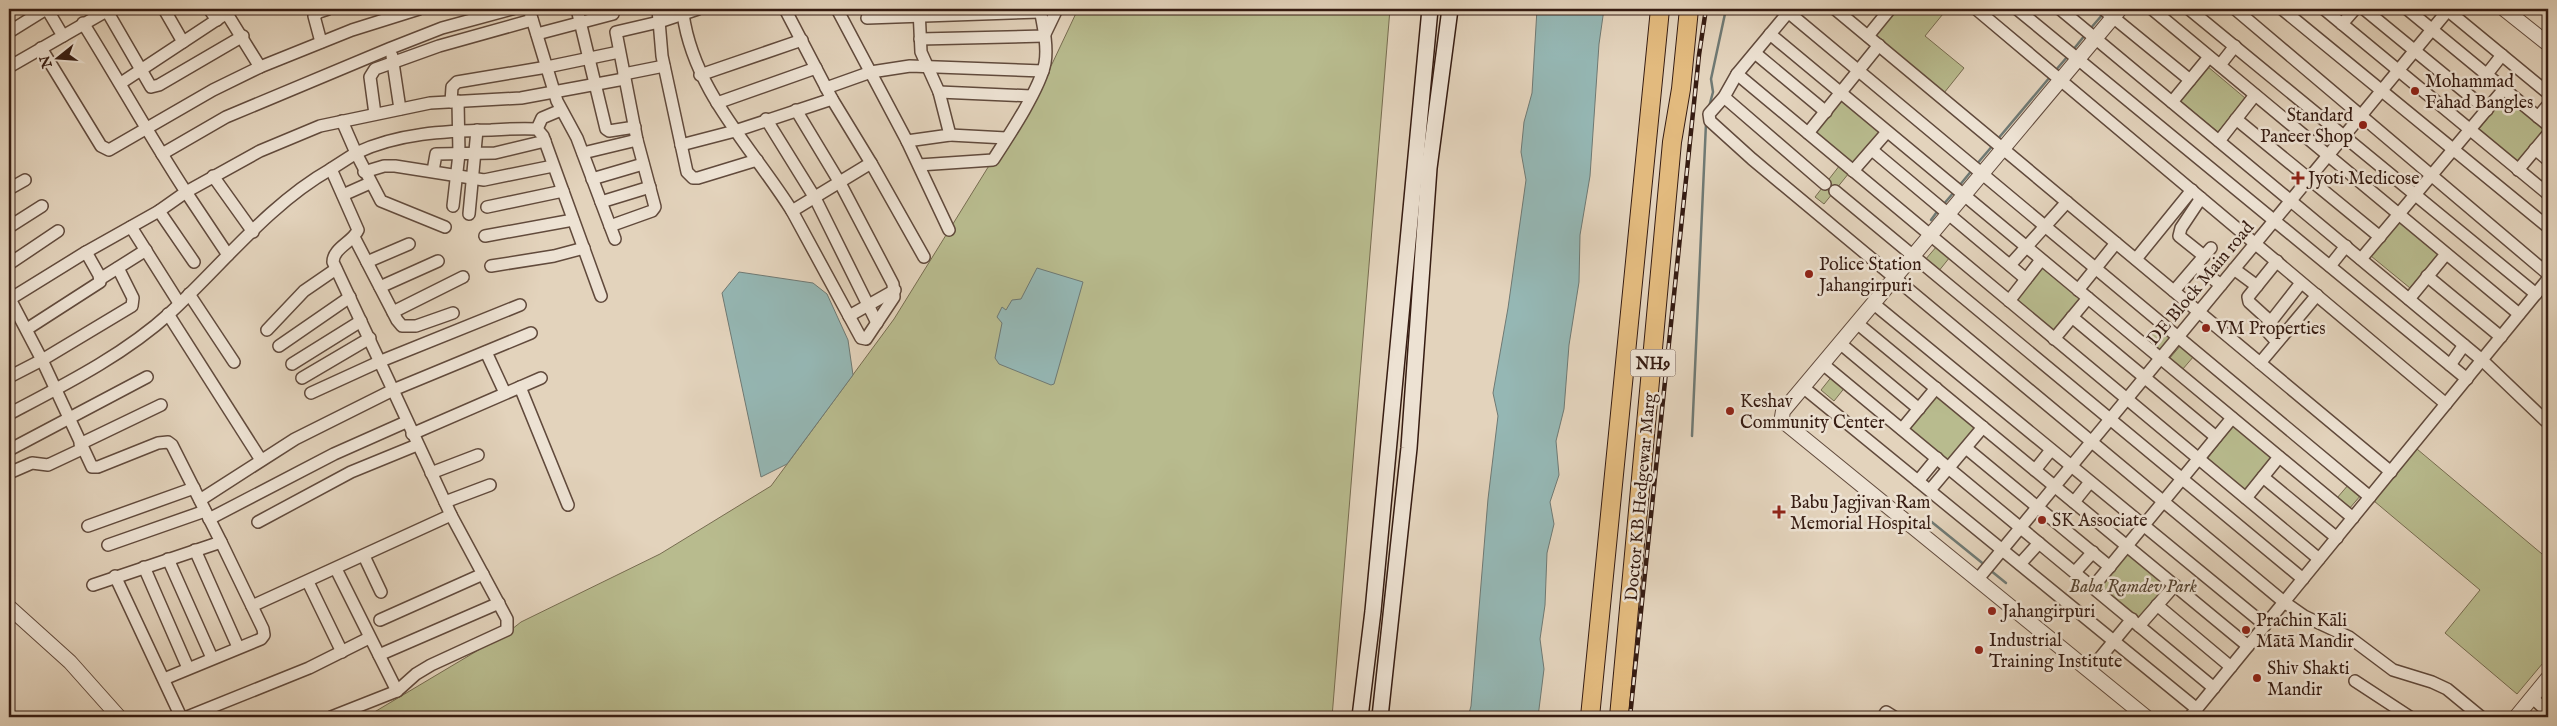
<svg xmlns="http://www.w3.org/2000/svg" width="2557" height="726" viewBox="0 0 2557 726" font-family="'IM FELL English',serif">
  <rect width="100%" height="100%" fill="#e3d3bc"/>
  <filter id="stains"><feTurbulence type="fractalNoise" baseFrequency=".004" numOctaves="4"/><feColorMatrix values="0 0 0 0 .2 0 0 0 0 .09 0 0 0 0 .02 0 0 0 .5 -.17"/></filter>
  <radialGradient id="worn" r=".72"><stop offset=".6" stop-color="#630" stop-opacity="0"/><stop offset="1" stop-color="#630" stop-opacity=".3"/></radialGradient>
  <g fill="#b8bb8e" stroke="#776c50">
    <polygon points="1078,9 1390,9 1332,717 366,717 507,633 521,622 660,554 771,486 894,319 1052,64"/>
    <polygon points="1898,9 1947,9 1925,36 1964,68 1944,93 1876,35"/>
    <polygon points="2207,66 2245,98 2218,132 2179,100"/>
    <polygon points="2506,96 2545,128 2517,163 2478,130"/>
    <polygon points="1842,99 1881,131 1853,165 1814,133"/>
    <polygon points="1840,165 1849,173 1824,204 1815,197"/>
    <polygon points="2399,222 2438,254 2410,288 2371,256"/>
    <polygon points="1937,246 1950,257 1938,272 1925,260"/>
    <polygon points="2043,266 2082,298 2054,332 2016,300"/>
    <polygon points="2160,326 2173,337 2161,352 2147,341"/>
    <polygon points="2181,345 2194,356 2182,370 2169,359"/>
    <polygon points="1833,375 1846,386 1834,401 1821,390"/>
    <polygon points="1937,394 1976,426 1948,460 1909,428"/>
    <polygon points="2234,425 2273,457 2245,491 2207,459"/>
    <polygon points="2417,449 2548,559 2548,657 2517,694 2445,633 2480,590 2374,501"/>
    <polygon points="2349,484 2361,495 2349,509 2337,498"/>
    <polygon points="2127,553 2166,585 2138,619 2100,587"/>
  </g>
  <g fill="#95b7b4" stroke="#6f7973">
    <polygon points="1537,9 1604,9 1599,44 1590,176 1580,235 1579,282 1569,345 1564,409 1556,441 1559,475 1550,502 1554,524 1547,553 1545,605 1540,639 1544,669 1538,717 1468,717 1471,706 1488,499 1498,416 1493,393 1508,308 1526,180 1521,152 1524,122 1532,93"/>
    <polygon points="1037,268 1083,282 1054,384 1051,385 999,364 995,358 1002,323 997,317 1002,307 1006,310 1012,300 1021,299"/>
    <polygon points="739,272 813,283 827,294 848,340 853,375 787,464 761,477 722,293"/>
  </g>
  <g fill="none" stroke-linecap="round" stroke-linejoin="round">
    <g stroke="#6f7973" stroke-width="2.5">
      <polyline points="2090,29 2103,14"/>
      <polyline points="2073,50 2085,35"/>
      <polyline points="2055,71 2068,56"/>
      <polyline points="1709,107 1713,92 1711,79 1726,9"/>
      <polyline points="1997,140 2050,77"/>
      <polyline points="1976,165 1994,144"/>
      <polyline points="1959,186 1973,169"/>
      <polyline points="1943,205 1954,192"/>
      <polyline points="1931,220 1939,209"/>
      <polyline points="1692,436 1706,123"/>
      <polyline points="1928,519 1986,566"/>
      <polyline points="1990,570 2006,583"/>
    </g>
    <g stroke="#614a3c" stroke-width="14">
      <g id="minor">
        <polyline points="164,9 183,42"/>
        <polyline points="209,9 217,20"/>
        <polyline points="529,9 557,101 577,138 615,239"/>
        <polyline points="577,9 606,129 609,131 635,127"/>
        <polyline points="658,9 662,56 687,172 693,178 698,178 757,160"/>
        <polyline points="837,9 907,141 949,230"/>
        <polyline points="1791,9 1737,74 1724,97 1709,114 1710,121 1752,159 2284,602 2304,616 2349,637 2393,670 2432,682 2447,689 2481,717"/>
        <polyline points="1835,9 2391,472"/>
        <polyline points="1976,9 2446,404"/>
        <polyline points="2017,9 2467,379"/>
        <polyline points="2060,9 2482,360 2548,423"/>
        <polyline points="2103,9 2190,80"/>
        <polyline points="2152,9 2519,314"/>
        <polyline points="2189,9 2536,294"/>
        <polyline points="2235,9 2548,274"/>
        <polyline points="2282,9 2548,227"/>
        <polyline points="2324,9 2548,194"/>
        <polyline points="2364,9 2487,110"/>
        <polyline points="2407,9 2548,125"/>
        <polyline points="2446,9 2548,93"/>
        <polyline points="107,11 151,87 159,85 243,36"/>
        <polyline points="1788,12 2370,497"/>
        <path d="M683,14C694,92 752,147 792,211L871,163L832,99L785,9"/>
        <polyline points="867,18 1040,12"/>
        <polyline points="2342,24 2355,9"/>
        <polyline points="9,32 46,9"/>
        <polyline points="537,34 613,14"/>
        <polyline points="1770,34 2353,518"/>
        <polyline points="63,36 110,9"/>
        <polyline points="1868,36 1890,9"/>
        <polyline points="920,39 1044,36 1057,9"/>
        <polyline points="321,42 314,16 319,12 328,9"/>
        <polyline points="41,48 101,146 109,150 213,90 260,67 224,9"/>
        <polyline points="1755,53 1826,112"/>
        <polyline points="392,56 400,109"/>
        <polyline points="2220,65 2235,46"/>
        <polyline points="9,67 63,36 47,9"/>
        <polyline points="260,67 352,30 419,9"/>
        <polyline points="624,74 664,66"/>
        <polyline points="1737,74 2319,559"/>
        <polyline points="2487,74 2502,55"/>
        <polyline points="700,75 802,40"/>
        <polyline points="121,83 227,13"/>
        <polyline points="826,88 871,72 910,66 1043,71"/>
        <polyline points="939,92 1031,96"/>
        <polyline points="1724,97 1825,184"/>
        <polyline points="451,102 452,87 457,82 547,67 619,52"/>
        <polyline points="2172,102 2209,57"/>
        <polyline points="717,103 816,68"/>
        <polyline points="375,114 370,77 375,69 439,46 532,20"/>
        <polyline points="2538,117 2548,105"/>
        <polyline points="766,119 815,198 877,323"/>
        <polyline points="2236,119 2380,237"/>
        <polyline points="537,129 542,118 561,110"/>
        <polyline points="1808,133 1879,45"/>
        <polyline points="950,135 1006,138"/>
        <polyline points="907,141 950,135 939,92 921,52 919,9"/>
        <polyline points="2219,141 2255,95"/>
        <polyline points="681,145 735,131 832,99"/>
        <polyline points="2535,149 2548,160"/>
        <polyline points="1872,150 2026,279"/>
        <polyline points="583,153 637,140"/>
        <polyline points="162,154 226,117 391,48 442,28 512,9"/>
        <polyline points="871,163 924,257"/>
        <path d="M919,165L993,160C1008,137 1040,89 1045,63C1048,46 1043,25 1040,9"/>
        <polyline points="2518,170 2548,134"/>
        <polyline points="433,171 436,154 495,153 545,141"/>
        <polyline points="1853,171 1887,132"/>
        <polyline points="364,172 384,166 395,166 484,180 553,166"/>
        <polyline points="213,176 253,232"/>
        <polyline points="592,179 643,164"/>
        <polyline points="9,189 25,180"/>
        <polyline points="1835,191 2303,579"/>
        <polyline points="343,195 370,183"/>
        <polyline points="2201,198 2181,228 2179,236 2204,256"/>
        <polyline points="601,202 650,187"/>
        <polyline points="453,206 459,154 458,101"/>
        <polyline points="487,207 563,191"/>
        <polyline points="159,211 194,262"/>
        <polyline points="792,211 861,338 866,339 894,297 893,284 840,183 796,110"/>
        <polyline points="469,214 477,130"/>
        <polyline points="610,226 652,211 655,207 637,140 616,32 659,22 698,9"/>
        <polyline points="9,227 42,206"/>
        <polyline points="131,227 179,303"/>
        <path d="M445,227L381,201L356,153C398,133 445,131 491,130C506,129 522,128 537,129L543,136L601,296"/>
        <polyline points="485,236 573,220"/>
        <polyline points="354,237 397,320 402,326 416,326 453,313"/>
        <polyline points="228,255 186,192 260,151 320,126 430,103 521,98 624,79"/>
        <polyline points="2136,259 2192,190"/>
        <polyline points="2361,259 2504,89"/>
        <polyline points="367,262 409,244"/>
        <polyline points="9,264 58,231"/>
        <polyline points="2010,265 2067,202"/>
        <polyline points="491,266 554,256 584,248"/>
        <polyline points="2196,266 2221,285"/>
        <polyline points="2330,266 2346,246"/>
        <polyline points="2234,269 2257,286"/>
        <polyline points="2427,276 2501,337"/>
        <polyline points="100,279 146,250"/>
        <polyline points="380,287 438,261"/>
        <polyline points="2078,290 2116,243"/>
        <polyline points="2174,291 2211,248"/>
        <polyline points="189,294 234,362"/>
        <polyline points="9,297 42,360 92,467 98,467 158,443 168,442 172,445 221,542 93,585"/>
        <path d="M10,299L86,252L159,211L186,192C150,137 118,79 83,23"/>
        <polyline points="2409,299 2446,254"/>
        <polyline points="2009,301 2041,260"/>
        <polyline points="1874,304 2265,625"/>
        <polyline points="393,312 463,277"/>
        <polyline points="168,314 261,460"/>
        <polyline points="849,316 895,290"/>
        <polyline points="2072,317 2216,437"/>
        <polyline points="2271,322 2249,302 2248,297 2277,261"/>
        <polyline points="1858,324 2248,646"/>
        <polyline points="27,329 100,282 99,275 86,252"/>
        <polyline points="267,330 304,291 336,269"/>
        <polyline points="2054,339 2088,298"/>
        <polyline points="2277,342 2265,329 2301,283"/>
        <polyline points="1841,344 1919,409"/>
        <polyline points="279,346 350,297"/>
        <polyline points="486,352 505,393"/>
        <polyline points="2260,363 2317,295"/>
        <polyline points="292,364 361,321"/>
        <polyline points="1824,365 2214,688"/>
        <polyline points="2450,365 2464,345"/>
        <polyline points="9,377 42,360 132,306 133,298 118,268"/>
        <polyline points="302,378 370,338"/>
        <polyline points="520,387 568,505"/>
        <polyline points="1804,388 2197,709"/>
        <polyline points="311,393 381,361 520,305"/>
        <path d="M9,414C64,385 124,355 170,313C222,265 269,204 331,169"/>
        <polyline points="1902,429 1936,388"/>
        <polyline points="412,434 541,378"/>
        <polyline points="80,444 161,405"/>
        <polyline points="1966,448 2110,567"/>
        <polyline points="9,450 147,377"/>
        <polyline points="2035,470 2051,450"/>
        <polyline points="9,473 32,463 48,465 82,449"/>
        <polyline points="431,473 478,455"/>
        <polyline points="2263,477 2337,538"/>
        <polyline points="1918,481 1937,458"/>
        <polyline points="1930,490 1983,427"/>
        <polyline points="2246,498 2279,457"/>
        <path d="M200,500L295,439L393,390L333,262C333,248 353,242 358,230L331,169L356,153L342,121"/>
        <polyline points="445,502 490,485"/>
        <polyline points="2074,502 2090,482"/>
        <polyline points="209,519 334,454 406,422"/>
        <polyline points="258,522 351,472 417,445"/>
        <polyline points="88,526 194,488"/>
        <polyline points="108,545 205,511"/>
        <polyline points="195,550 238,647"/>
        <polyline points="364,556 381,592"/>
        <polyline points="168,559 212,658"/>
        <polyline points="2020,564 2039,543"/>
        <polyline points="144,567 188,668"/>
        <polyline points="336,569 397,691"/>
        <polyline points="2075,572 2093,552"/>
        <polyline points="115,576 181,717"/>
        <polyline points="1978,579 2449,9"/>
        <polyline points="308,582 342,652"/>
        <polyline points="2093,587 2232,418"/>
        <polyline points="2157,605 2231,667"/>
        <polyline points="252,606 451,515"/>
        <polyline points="380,620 483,574"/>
        <polyline points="2139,626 2175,585"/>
        <polyline points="379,655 499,603"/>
        <polyline points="2090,670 2132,619"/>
        <polyline points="164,679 261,639 264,635 263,629 221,542"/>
        <polyline points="2355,681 2410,717"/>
        <polyline points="2537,702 2548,712"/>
        <polyline points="187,717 309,668 369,638"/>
        <polyline points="331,717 397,691 416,674 431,665 507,630 507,619 451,515 393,390 531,333"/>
        <polyline points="1883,717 1886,712 1894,717"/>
        <polyline points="2190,717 2548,279"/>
      </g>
    </g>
    <g stroke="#614a3c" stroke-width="16">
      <g id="tertiary">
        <polyline points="2120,9 1783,411 1782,417 1784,422 2146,717"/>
        <polyline points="2504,9 2548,44"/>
        <polyline points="9,607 70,662 119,717"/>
        <polyline points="2516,717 2548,678"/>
      </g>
    </g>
    <g stroke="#361c12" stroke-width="18">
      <g id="secondary">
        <polyline points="1360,717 1373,611 1430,9"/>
        <polyline points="1380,717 1409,448 1429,168 1450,9"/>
      </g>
    </g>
    <g stroke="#361c12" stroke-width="20">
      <g id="trunk">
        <polyline points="1590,717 1660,9"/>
        <polyline points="1619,717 1672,142 1681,89 1689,9"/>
      </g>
    </g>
    <use href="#minor" stroke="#ede2d3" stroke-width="11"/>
    <use href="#tertiary" stroke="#ede2d3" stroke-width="14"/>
    <use href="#secondary" stroke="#ede2d3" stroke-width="15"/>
    <use href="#trunk" stroke="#e2ba7e" stroke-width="18"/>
    <g stroke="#361c12" stroke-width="4.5">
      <polyline id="rail" points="1630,717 1699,55 1706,9"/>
    </g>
    <use href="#rail" stroke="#ede2d3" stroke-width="2.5" stroke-dasharray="8" stroke-linecap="butt"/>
  </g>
  <g fill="#8f2418" stroke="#ede2d3" stroke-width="2">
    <circle cx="2415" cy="91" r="5"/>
    <circle cx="2363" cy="125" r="5"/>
    <path d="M2295.5 170.5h5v5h5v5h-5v5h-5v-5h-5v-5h5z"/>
    <circle cx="1809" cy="274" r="5"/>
    <circle cx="2206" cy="328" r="5"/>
    <circle cx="1730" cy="411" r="5"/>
    <path d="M1776.5 504.5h5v5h5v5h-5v5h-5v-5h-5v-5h5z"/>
    <circle cx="2042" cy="520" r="5"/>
    <circle cx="1992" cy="611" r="5"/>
    <circle cx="2246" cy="630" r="5"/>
    <circle cx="1979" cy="650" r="5"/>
    <circle cx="2257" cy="678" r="5"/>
  </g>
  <g text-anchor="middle" stroke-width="5" stroke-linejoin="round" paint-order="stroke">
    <rect fill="#ede2d3" stroke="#6d574c" stroke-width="1" x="1630.5" y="349.5" width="45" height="27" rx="4"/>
    <g font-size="16" font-weight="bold" fill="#361c12">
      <text x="1653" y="369">NH9</text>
    </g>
    <g font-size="18" fill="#361c12" stroke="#ede2d3" text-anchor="start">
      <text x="2425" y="87">Mohammad<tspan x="2425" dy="21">Fahad Bangles</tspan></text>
      <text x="2353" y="121" text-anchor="end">Standard<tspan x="2353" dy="21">Paneer Shop</tspan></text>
      <text x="2308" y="184">Jyoti Medicose</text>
      <text x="1819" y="270">Police Station<tspan x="1819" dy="21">Jahangirpuri</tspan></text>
      <text x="2216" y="334">VM Properties</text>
      <text x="1740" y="407">Keshav<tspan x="1740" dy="21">Community Center</tspan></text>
      <text x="1790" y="508">Babu Jagjivan Ram<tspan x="1790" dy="21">Memorial Hospital</tspan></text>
      <text x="2052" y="526">SK Associate</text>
      <text x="2002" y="617">Jahangirpuri</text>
      <text x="2256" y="626">Prachin Kāli<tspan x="2256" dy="21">Mātā Mandir</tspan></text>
      <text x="1989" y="646">Industrial<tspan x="1989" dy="21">Training Institute</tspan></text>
      <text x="2267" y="674">Shiv Shakti<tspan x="2267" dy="21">Mandir</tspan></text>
    </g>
    <g font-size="18" fill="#361c12" stroke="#ede2d3">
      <text transform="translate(2200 283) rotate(-50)" y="6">DE Block Main road</text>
      <text transform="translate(1640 497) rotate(-85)" y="6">Doctor KB Hedgewar Marg</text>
    </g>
    <g font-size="18" font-style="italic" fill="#564431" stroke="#ede2d3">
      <text x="2133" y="592">Baba Ramdev Park</text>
    </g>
  </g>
  <rect width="2557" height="726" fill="none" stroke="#e3d3bc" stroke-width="30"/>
  <rect x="10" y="10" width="2537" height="706" fill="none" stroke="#361c12" stroke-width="2.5"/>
  <rect x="15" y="15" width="2527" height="696" fill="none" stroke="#361c12"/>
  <g transform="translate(58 58) rotate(253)" stroke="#ede2d3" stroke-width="4" paint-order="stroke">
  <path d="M0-4L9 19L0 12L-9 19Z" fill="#361c12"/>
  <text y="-8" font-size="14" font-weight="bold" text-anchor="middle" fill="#361c12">N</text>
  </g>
  <rect width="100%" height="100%" filter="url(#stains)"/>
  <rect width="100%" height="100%" fill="url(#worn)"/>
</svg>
